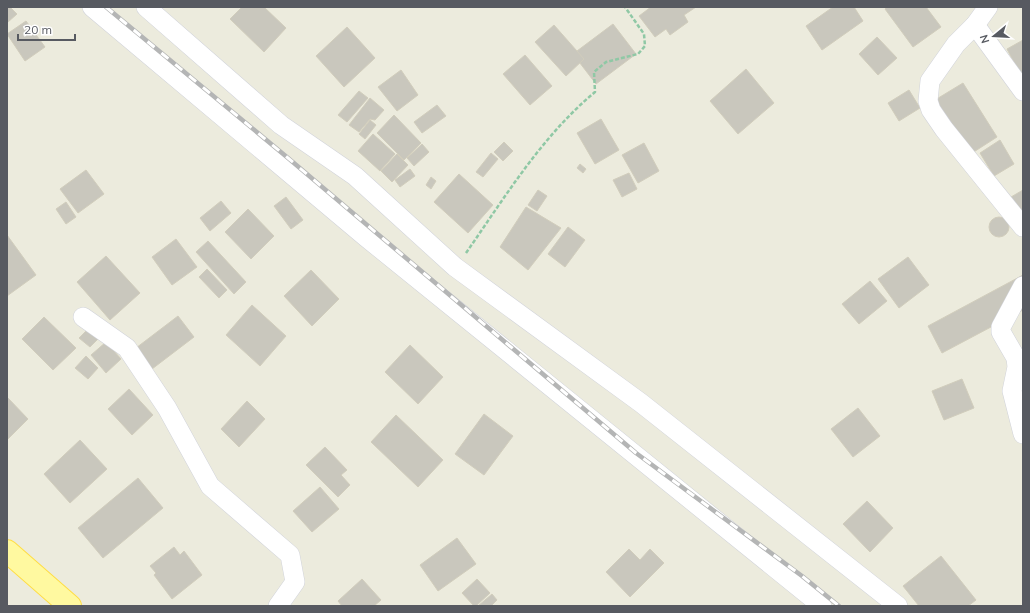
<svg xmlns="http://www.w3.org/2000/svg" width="1030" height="613" viewBox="0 0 1030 613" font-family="Mulish,sans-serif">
  <rect width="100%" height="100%" fill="#ecebdd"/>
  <g fill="#c9c7bd" stroke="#d1cdbc">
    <polygon points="10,7 17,14 8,22 7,8"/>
    <polygon points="242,7 264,7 286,28 264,52 230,19"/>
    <polygon points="651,7 696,7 684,15 688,22 670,35 666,29 655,37 639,16"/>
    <polygon points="833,7 854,7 863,21 822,50 806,26"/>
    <polygon points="887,7 926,7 941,27 913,47 885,9"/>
    <polygon points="26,21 45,47 25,61 7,34"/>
    <polygon points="613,24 636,54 596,84 573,54"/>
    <polygon points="554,25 584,59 566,76 535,42"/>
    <polygon points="347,27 375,58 344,87 316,56"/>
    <polygon points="877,37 897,58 878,75 859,54"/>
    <polygon points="1023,40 1023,80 1007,49"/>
    <polygon points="525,55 552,86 530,105 503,74"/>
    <polygon points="746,69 774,103 738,134 710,101"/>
    <polygon points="401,70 418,95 397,111 378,87"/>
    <polygon points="963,83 997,137 969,155 935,100"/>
    <polygon points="909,90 920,108 899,121 888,103"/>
    <polygon points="359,91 368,98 347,122 338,115"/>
    <polygon points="370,98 384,110 375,120 370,119 359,132 349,125"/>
    <polygon points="437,105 446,116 422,133 414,122"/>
    <polygon points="394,115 421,143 404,160 377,133"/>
    <polygon points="601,119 619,150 595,164 577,133"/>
    <polygon points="370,120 376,125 365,139 359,134"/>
    <polygon points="373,134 395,154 380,171 358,151"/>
    <polygon points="1000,140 1014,164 994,176 980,153"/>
    <polygon points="504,142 513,151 503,161 494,152"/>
    <polygon points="644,143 659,171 638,183 622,155"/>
    <polygon points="422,144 429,152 414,166 407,158"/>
    <polygon points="491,153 498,159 483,177 476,172"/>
    <polygon points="397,154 408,165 392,182 381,171"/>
    <polygon points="580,164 586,169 583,173 577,168"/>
    <polygon points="410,169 415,176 400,187 395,180"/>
    <polygon points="86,170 104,194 78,213 60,189"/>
    <polygon points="629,173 637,189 622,197 613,180"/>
    <polygon points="459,174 493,205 468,233 434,202"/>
    <polygon points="431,177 436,181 431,189 426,185"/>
    <polygon points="538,190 547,196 537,211 528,205"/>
    <polygon points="1023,190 1023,216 1011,197"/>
    <polygon points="286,197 303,220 291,229 274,206"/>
    <polygon points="221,201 231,213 210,231 200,218"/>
    <polygon points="66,202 76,217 66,224 56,209"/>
    <polygon points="526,207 561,228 528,270 500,247"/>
    <polygon points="248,209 274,236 251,259 225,232"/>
    <circle cx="999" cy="227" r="10"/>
    <polygon points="568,227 585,240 565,267 548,254"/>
    <polygon points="7,235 36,275 7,296"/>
    <polygon points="176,239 197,267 172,285 152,257"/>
    <polygon points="208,241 246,282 234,294 196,252"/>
    <polygon points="106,256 140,293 110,320 77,282"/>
    <polygon points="908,257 929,285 899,308 878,279"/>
    <polygon points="207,269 227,290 219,298 199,277"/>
    <polygon points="311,270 339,299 312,326 284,296"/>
    <polygon points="1023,275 1023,310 942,353 928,326"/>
    <polygon points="870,281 887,301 859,324 842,304"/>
    <polygon points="252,305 286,336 260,366 226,335"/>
    <polygon points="178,316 194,337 152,369 136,348"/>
    <polygon points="44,317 76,348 53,370 22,339"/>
    <polygon points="87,330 98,339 90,347 79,338"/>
    <polygon points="106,342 121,359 106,373 91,355"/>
    <polygon points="410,345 443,377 418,404 385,372"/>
    <polygon points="86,356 98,368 88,379 75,368"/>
    <polygon points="962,379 974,408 944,420 932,391"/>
    <polygon points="129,389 153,415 132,435 108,409"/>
    <polygon points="7,397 28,419 7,440"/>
    <polygon points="247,401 265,419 239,447 221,429"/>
    <polygon points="858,408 880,436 853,457 831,429"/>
    <polygon points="484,414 513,436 484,475 455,454"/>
    <polygon points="396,415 443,460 418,487 371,442"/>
    <polygon points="80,440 107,469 70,503 44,474"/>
    <polygon points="325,447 347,470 341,475 350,485 338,497 306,465"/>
    <polygon points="138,478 163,508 103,558 78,528"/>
    <polygon points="320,487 339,509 312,532 293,511"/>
    <polygon points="867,501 893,528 870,552 843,524"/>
    <polygon points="457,538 476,564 438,591 420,565"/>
    <polygon points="174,547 180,555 184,551 202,575 172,599 154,575 156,573 150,566"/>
    <polygon points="629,549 640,560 650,549 664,563 630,597 606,572"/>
    <polygon points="941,556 976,600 968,606 919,606 903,586"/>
    <polygon points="362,579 381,600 374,606 342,606 338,601"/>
    <polygon points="477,579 490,593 476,606 474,606 462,593"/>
    <polygon points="492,594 497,600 491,606 478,606"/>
  </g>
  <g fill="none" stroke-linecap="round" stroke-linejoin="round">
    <g stroke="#d1d3da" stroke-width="20">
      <g id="minor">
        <polyline points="92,7 367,238 822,606"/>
        <polyline points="146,7 281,125 355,176 455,267 641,403 898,606"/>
        <polyline points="988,7 975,25 956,44 930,81 928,101 931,110 944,129 1023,227"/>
        <polyline points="975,25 1023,91"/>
        <polyline points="1023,286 1001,327 1001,332 1016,358 1017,367 1012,391 1023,434"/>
        <polyline points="83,317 127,348 167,408 210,486 290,555 295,582 278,606"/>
      </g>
    </g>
    <g stroke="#fd4" stroke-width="24">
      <polyline id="major" points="7,551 70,606"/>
    </g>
    <path stroke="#8fc8a5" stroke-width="2.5" stroke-dasharray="4 2" stroke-linecap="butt" d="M466,253C505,197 542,136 595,92L594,72L606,62L638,54L645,46L644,34L625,7"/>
    <use href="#minor" stroke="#fff" stroke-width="19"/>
    <use href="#major" stroke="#fff9a0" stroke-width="22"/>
    <g stroke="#b4b5b5" stroke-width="4.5">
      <polyline id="rail" points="106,7 288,158 636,453 802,576 839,606"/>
    </g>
    <use href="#rail" stroke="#fff" stroke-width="3" stroke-dasharray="9" stroke-linecap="butt"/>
  </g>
  <rect width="1030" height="613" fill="none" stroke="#575a61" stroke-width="16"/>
  <g transform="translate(994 36) rotate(252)" stroke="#ffffff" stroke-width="3" paint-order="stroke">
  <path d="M0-3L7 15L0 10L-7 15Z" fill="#575a61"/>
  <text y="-6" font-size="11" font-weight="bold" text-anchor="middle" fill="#575a61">N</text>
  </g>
  <path d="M18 34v6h57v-6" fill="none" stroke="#575a61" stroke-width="2"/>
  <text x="24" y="34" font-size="12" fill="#575a61" stroke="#ffffff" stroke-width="3" paint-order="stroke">20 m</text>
</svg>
